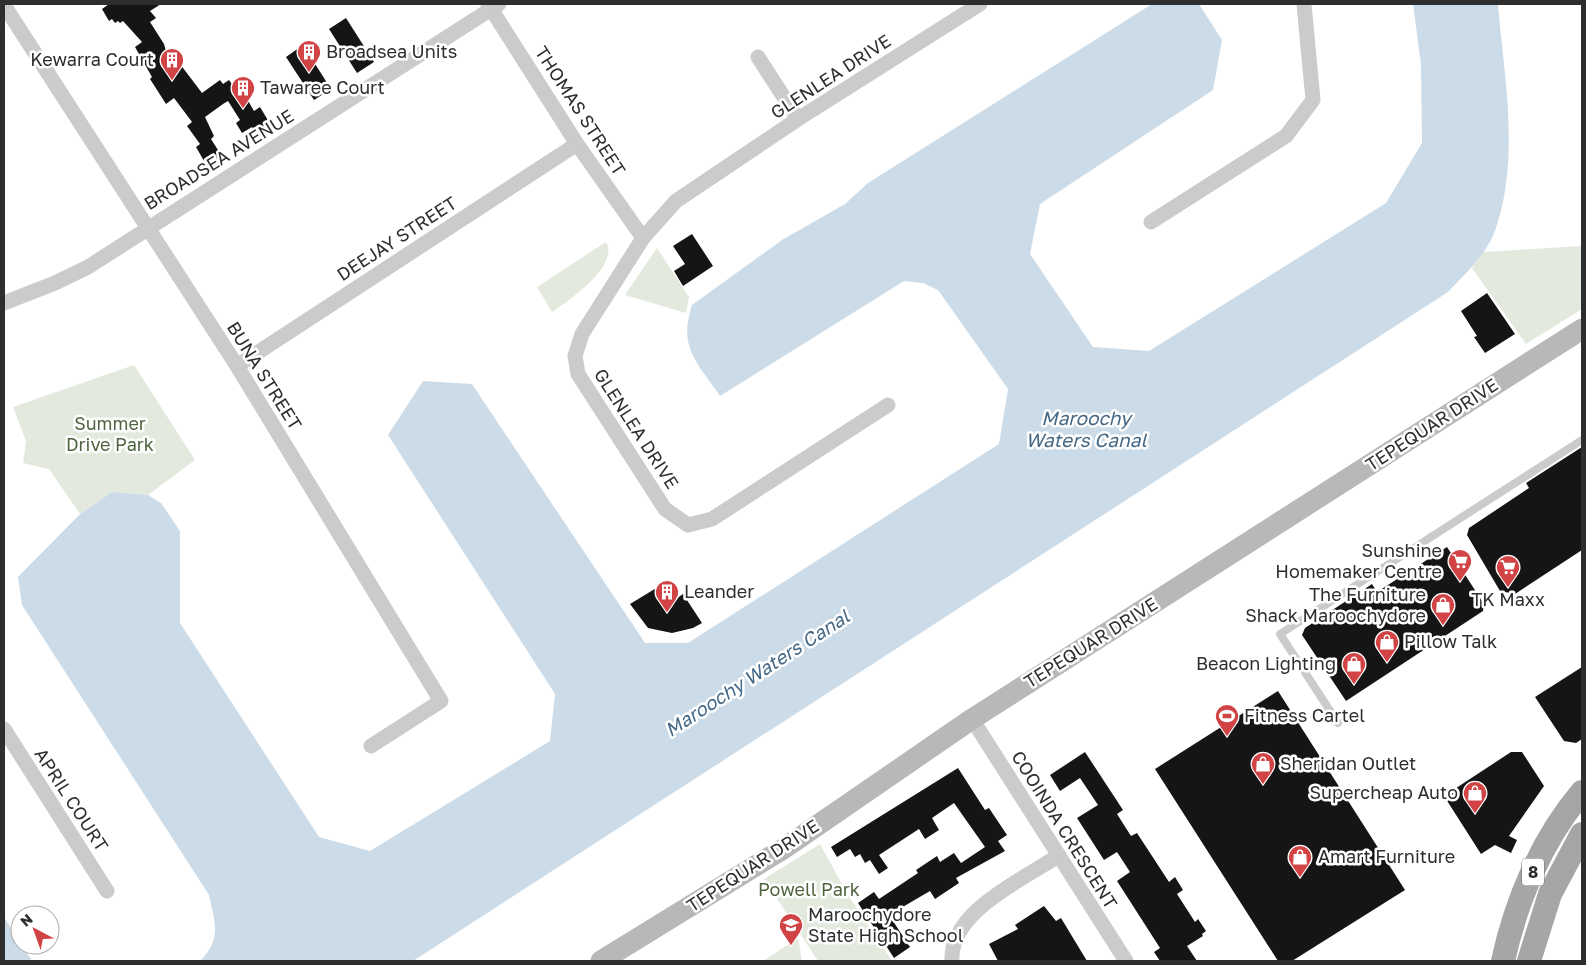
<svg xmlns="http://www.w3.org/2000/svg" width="1586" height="965" viewBox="0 0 1586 965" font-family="'Golos Text',sans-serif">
  <rect width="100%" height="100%" fill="#fff"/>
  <g fill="#e3eadd">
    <path d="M606,242C620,266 568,301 552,312L537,287Z"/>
    <polygon points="1582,246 1582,309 1526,344 1472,268 1483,252"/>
    <polygon points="657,248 689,297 686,313 625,295"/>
    <polygon points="134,365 195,460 148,495 112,492 80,514 49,469 23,463 26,441 13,407"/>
    <polygon points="820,844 848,895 892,961 818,961 764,879"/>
    <polygon points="798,938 802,961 763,961"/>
  </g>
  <g fill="#cbdbe8">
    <path d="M1152,4H1199L1222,40L1213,90L1040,204L1030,254L1093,347L1149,351L1386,203L1422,143L1421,65L1413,4H1498C1504,78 1520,155 1496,228C1488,253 1466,273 1448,292L413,961H200C222,939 215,923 209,895L22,605L18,577L80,514L112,492L148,495L161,503L180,531V623L319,837L370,851L550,741L555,694L388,435L423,381L472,384L645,643H688L999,444L1008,389L938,290L923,283L904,281L720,396C697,362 678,348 692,305L782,240L845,204L868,183Z"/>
    <polygon points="4,917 32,961 4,961"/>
  </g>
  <g fill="#151515">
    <polygon points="109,4 161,4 150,11 156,18 150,22 164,44 170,65 177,60 202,93 220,80 223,84 229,80 239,94 243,92 254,111 260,107 272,127 257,136 252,127 242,133 236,123 240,120 228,101 223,104 205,117 214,136 211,139 223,158 208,168 196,147 200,144 187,126 192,122 174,98 166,104 150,79 152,77 135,47 142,42 123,21 120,23 118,21 115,23 112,19 109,21 102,9"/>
    <polygon points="346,18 374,62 357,73 329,29"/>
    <polygon points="303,45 331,89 314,100 286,57"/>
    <polygon points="692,234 713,266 683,286 674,271 685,264 673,246"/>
    <polygon points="1487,293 1515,334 1485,353 1474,337 1477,336 1461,311"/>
    <polygon points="1582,447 1582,550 1515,594 1500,591 1467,535 1469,528 1529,488 1526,483"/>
    <polygon points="1447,547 1484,604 1483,611 1346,701 1302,635 1305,628 1372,584 1377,592"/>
    <polygon points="658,587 669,604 683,594 702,623 693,628 672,633 648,628 630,604"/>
    <polygon points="1582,667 1582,739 1576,743 1564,741 1535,697"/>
    <polygon points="1278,691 1405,890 1292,961 1278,961 1155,769"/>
    <polygon points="1085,752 1123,810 1117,814 1131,836 1137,833 1169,882 1175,877 1183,890 1177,894 1195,922 1198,919 1206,931 1202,934 1203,936 1187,946 1197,961 1160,961 1154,952 1160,948 1117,881 1130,872 1117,852 1104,860 1077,818 1098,805 1080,778 1060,791 1050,775"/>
    <polygon points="1511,752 1522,752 1544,786 1509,836 1517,840 1511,853 1495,845 1481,854 1444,796"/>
    <polygon points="958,768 985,810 989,808 1007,835 998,841 1005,851 956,878 959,883 935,899 930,891 889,915 910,947 894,958 858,903 874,892 879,899 918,873 916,870 937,856 940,862 954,853 961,863 985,847 954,803 932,818 939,830 925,839 919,829 879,855 888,868 879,874 870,860 865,863 860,854 855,857 850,849 837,857 831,847"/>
    <polygon points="1044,906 1056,921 1061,918 1087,961 998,961 989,944 1018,929 1015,925"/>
  </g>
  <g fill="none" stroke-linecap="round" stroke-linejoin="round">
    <polyline stroke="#cbcbcb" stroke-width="8" points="1338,723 1280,634 1582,440"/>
    <g stroke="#cbcbcb" stroke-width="15">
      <polyline points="488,4 577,144 643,238"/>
      <polyline points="4,5 237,366 441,701 371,746"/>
      <polyline points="758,57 798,119"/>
      <polyline points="1151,222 1286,136 1313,100 1304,4"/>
      <polyline points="4,303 55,283 88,267 499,4"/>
      <polyline points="237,366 577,144"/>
      <polyline points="888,405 712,519 688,525 665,509 578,374 575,356 582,334 643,238 676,201 798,119 980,4"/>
      <polyline points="972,719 1126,961"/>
      <polyline points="4,729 107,891"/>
      <path d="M952,961C949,912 1022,880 1058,856"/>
    </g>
    <polyline stroke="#b8b8b8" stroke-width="21" points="601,961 783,849 972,719 1582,329"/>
    <g stroke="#a6a6a6" stroke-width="24">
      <path d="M1503,961C1516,901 1542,839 1582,792"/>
      <polyline points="1529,961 1550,894 1582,834"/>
    </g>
  </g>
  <defs>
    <g id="building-pin" transform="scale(1.25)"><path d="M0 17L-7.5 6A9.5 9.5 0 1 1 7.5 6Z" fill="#d24345" stroke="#fff"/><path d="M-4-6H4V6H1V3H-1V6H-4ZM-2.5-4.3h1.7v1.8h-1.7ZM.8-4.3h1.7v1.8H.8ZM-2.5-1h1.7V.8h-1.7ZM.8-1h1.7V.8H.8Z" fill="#fff"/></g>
    <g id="supermarket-pin" transform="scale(1.25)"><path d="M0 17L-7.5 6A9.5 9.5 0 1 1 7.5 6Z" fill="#d24345" stroke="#fff"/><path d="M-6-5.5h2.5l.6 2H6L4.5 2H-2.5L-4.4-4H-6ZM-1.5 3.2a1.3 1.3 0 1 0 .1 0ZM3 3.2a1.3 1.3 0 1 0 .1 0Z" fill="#fff"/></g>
    <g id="shop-pin" transform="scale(1.25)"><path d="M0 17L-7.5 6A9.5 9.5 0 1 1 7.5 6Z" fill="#d24345" stroke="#fff"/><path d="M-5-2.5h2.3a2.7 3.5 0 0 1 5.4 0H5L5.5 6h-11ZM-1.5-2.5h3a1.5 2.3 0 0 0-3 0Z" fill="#fff"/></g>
    <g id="stadium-pin" transform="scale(1.25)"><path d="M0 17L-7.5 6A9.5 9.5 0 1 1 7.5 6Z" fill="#d24345" stroke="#fff"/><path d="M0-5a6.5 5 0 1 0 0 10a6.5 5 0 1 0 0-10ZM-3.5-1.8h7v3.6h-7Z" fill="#fff"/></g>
    <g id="school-pin" transform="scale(1.25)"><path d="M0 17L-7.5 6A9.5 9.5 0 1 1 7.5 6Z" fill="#d24345" stroke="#fff"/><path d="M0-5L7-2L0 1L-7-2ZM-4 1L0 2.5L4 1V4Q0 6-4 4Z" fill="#fff"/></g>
  </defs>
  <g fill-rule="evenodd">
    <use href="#building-pin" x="309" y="52"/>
    <use href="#building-pin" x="172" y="60"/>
    <use href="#building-pin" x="243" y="88"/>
    <use href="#supermarket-pin" x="1460" y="561"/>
    <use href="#supermarket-pin" x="1508" y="567"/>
    <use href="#building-pin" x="667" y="592"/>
    <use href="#shop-pin" x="1443" y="605"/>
    <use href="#shop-pin" x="1387" y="642"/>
    <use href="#shop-pin" x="1354" y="664"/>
    <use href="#stadium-pin" x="1227" y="716"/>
    <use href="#shop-pin" x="1263" y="764"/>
    <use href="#shop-pin" x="1475" y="793"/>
    <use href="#shop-pin" x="1300" y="857"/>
    <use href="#school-pin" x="791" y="925"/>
  </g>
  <g text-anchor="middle" stroke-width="5" stroke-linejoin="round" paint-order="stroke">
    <rect fill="#fff" stroke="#6d6d6d" stroke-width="1" x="1522" y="858.5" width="22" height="27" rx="4"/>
    <g font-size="16" font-weight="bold" fill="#2e2e2e">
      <text x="1533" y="878">8</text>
    </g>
    <g font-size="18" fill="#2e2e2e" stroke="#fff" text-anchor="start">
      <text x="326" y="58">Broadsea Units</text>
      <text x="154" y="66" text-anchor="end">Kewarra Court</text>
      <text x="260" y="94">Tawaree Court</text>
      <text x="1442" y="557" text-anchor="end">Sunshine<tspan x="1442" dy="21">Homemaker Centre</tspan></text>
      <text x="684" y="598">Leander</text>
      <text x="1426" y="601" text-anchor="end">The Furniture<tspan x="1426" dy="21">Shack Maroochydore</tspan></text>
      <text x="1508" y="606" text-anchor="middle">TK Maxx</text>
      <text x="1404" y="648">Pillow Talk</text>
      <text x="1336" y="670" text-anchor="end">Beacon Lighting</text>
      <text x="1244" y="722">Fitness Cartel</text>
      <text x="1280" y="770">Sheridan Outlet</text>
      <text x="1458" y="799" text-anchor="end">Supercheap Auto</text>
      <text x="1318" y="863">Amart Furniture</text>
      <text x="808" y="921">Maroochydore<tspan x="808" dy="21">State High School</tspan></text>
    </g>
    <g font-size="18" fill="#2e2e2e" stroke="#fff">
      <text transform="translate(831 77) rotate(-33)" y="6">GLENLEA DRIVE</text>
      <text transform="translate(580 111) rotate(57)" y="6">THOMAS STREET</text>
      <text transform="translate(219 160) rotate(-32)" y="6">BROADSEA AVENUE</text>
      <text transform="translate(397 239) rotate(-33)" y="6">DEEJAY STREET</text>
      <text transform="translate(264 376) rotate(58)" y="6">BUNA STREET</text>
      <text transform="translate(1432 425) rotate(-33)" y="6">TEPEQUAR DRIVE</text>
      <text transform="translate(636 429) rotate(57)" y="6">GLENLEA DRIVE</text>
      <text transform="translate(1091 643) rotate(-32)" y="6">TEPEQUAR DRIVE</text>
      <text transform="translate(71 800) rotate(57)" y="6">APRIL COURT</text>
      <text transform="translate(1064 830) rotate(58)" y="6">COOINDA CRESCENT</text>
      <text transform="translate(753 866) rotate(-33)" y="6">TEPEQUAR DRIVE</text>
    </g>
    <g font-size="18" fill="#4f6540" stroke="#fff">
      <text x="110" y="430">Summer<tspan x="110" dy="21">Drive Park</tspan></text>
      <text x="809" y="896">Powell Park</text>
    </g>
    <g font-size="19" font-style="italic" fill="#456987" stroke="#fff">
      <text x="1086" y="425">Maroochy<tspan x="1086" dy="22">Waters Canal</tspan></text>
      <text transform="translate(757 673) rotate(-33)" y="7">Maroochy Waters Canal</text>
    </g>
  </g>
  <rect width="1586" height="965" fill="none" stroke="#2e2e2e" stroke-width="10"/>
  <g transform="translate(35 930) rotate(319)"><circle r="24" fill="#ffffff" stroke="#ababab"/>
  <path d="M0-4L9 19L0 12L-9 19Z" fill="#d24345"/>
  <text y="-8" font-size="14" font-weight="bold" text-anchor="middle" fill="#2e2e2e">N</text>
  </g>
</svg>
